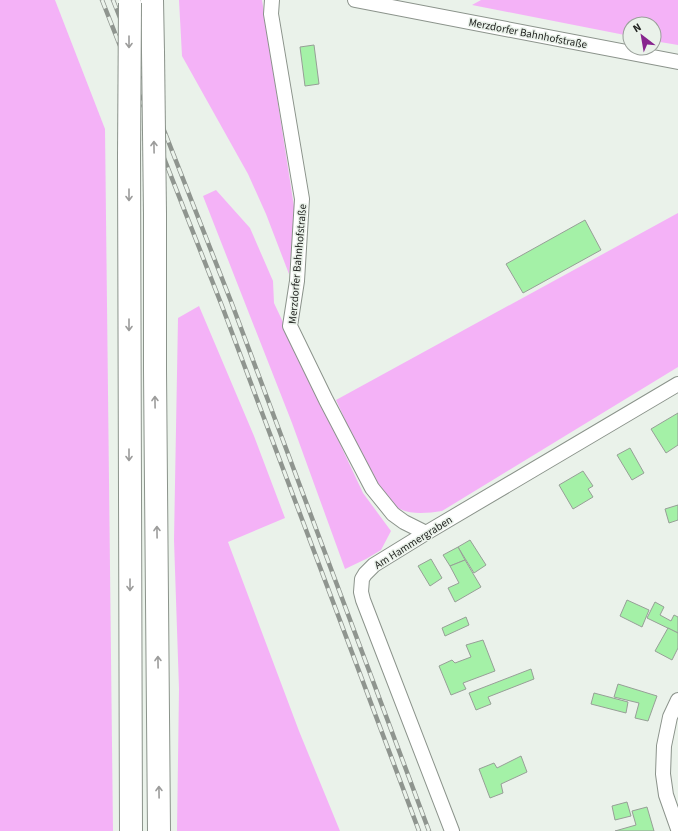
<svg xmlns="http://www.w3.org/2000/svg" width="678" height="831" viewBox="0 0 678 831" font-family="'Source Sans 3',sans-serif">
  <rect width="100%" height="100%" fill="#eaf2ea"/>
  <g fill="#f4b2f7">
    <polygon points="0,0 55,0 105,129 113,831 0,831"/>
    <polygon points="179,0 262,0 295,213 289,274 266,214 248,174 182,56"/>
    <polygon points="481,0 678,0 678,45 654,41 654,24 630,24 630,36 472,5"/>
    <polygon points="216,190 250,228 273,281 274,303 363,493 391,531 381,550 366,559 345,569 292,423 203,196"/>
    <path d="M678,213V367L442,511C428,513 413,515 400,509C392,505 381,493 377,485C361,458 349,428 336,400Z"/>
    <polygon points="199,306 254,436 285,518 228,542 299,731 340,831 177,831 179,689 174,540 178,318"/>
  </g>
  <g fill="#a4f1a7" stroke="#979f97">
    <polygon points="314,45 319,84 305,86 300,47"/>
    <polygon points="585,220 601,250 523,293 506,264"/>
    <polygon points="678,413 678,445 666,453 651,429"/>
    <polygon points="630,448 644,473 632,480 617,455"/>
    <polygon points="583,471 593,486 588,489 593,497 573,509 559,485"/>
    <polygon points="678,505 678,520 669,523 665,509"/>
    <polygon points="470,540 486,565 474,573 458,547"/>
    <polygon points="458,547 465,560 450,566 443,555"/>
    <polygon points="431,559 442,578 430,586 418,566"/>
    <polygon points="465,560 481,587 455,602 448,588 459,583 450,566"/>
    <polygon points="627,600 649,610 642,627 620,616"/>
    <polygon points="655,602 664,607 660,615 671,621 674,615 678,617 678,633 647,618"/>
    <polygon points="466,617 469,625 445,636 442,628"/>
    <polygon points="668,628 678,633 678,648 672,660 655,651"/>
    <polygon points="483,640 495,671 463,683 466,689 451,695 439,666 452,660 455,663 471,657 466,645"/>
    <polygon points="531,669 534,679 488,697 491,704 476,710 469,693"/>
    <polygon points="618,684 657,696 648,721 635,718 639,703 614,697"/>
    <polygon points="594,693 628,702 626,713 591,704"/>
    <polygon points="521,756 527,772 501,784 503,793 490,798 479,769 494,763 497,768"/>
    <polygon points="627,802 631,816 615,820 612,806"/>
    <polygon points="647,807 654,831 615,831 636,825 632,811"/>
  </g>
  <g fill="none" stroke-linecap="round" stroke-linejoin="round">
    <g stroke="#8b938b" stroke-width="16">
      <g id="minor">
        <polyline points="272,0 271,14 302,199 297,281 290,326 326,400 372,488 393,514 404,522 426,533"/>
        <polyline points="355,0 678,62"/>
        <polyline points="678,700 670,717 664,746 663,774 666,795 678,829"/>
        <polyline points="452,831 363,600 361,592 362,579 365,574 374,565 426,533 678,384"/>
      </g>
    </g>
    <g stroke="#8b938b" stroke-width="24">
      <g id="primary">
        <polyline points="152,0 153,52"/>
        <polyline points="129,156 131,831"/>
        <polyline points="155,214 155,370 159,831"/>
      </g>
    </g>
    <use href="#minor" stroke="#fff" stroke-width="14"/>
    <use href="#primary" stroke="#fff" stroke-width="22"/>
    <g stroke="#8f958f" stroke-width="4.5">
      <g id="rail">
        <polyline points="102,0 222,306 419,831"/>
        <polyline points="113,0 232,304 429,831"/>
      </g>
    </g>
    <use href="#rail" stroke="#eaf2ea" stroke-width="3" stroke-dasharray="9" stroke-linecap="butt"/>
    <g stroke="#8b938b" stroke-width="24" stroke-linecap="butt">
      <g id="primary-bridge">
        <polyline points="153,52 155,214"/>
        <polyline points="129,156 130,3"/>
      </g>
    </g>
    <use href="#primary-bridge" stroke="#fff" stroke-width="22"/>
  </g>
  <defs><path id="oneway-shaft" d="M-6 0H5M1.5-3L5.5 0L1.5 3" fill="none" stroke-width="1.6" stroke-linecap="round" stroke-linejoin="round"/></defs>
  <g stroke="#9c9c9b">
    <use href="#oneway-shaft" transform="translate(129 42) rotate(90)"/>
    <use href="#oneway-shaft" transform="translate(154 147) rotate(-91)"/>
    <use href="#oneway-shaft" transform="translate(129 195) rotate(90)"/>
    <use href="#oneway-shaft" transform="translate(129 325) rotate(90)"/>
    <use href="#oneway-shaft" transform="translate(155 402) rotate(-91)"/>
    <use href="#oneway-shaft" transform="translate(129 455) rotate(90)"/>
    <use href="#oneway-shaft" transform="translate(157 532) rotate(-91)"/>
    <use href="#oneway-shaft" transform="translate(130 585) rotate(90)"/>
    <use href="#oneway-shaft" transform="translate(158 662) rotate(-91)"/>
    <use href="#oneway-shaft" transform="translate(159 792) rotate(-91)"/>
  </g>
  <g text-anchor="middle" stroke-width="3" stroke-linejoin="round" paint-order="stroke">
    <g font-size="11" fill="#222421" stroke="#eaf2ea">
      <text transform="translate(528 33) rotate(11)" y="4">Merzdorfer Bahnhofstraße</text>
      <text transform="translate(297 264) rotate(-85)" y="4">Merzdorfer Bahnhofstraße</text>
      <text transform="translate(413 542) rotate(-32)" y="4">Am Hammergraben</text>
    </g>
  </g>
  <g transform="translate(642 36) rotate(329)"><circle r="19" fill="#eaf2ea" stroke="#9aa09a"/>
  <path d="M0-3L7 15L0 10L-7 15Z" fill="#87258e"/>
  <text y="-6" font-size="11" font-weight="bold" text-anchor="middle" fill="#222421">N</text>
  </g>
</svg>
